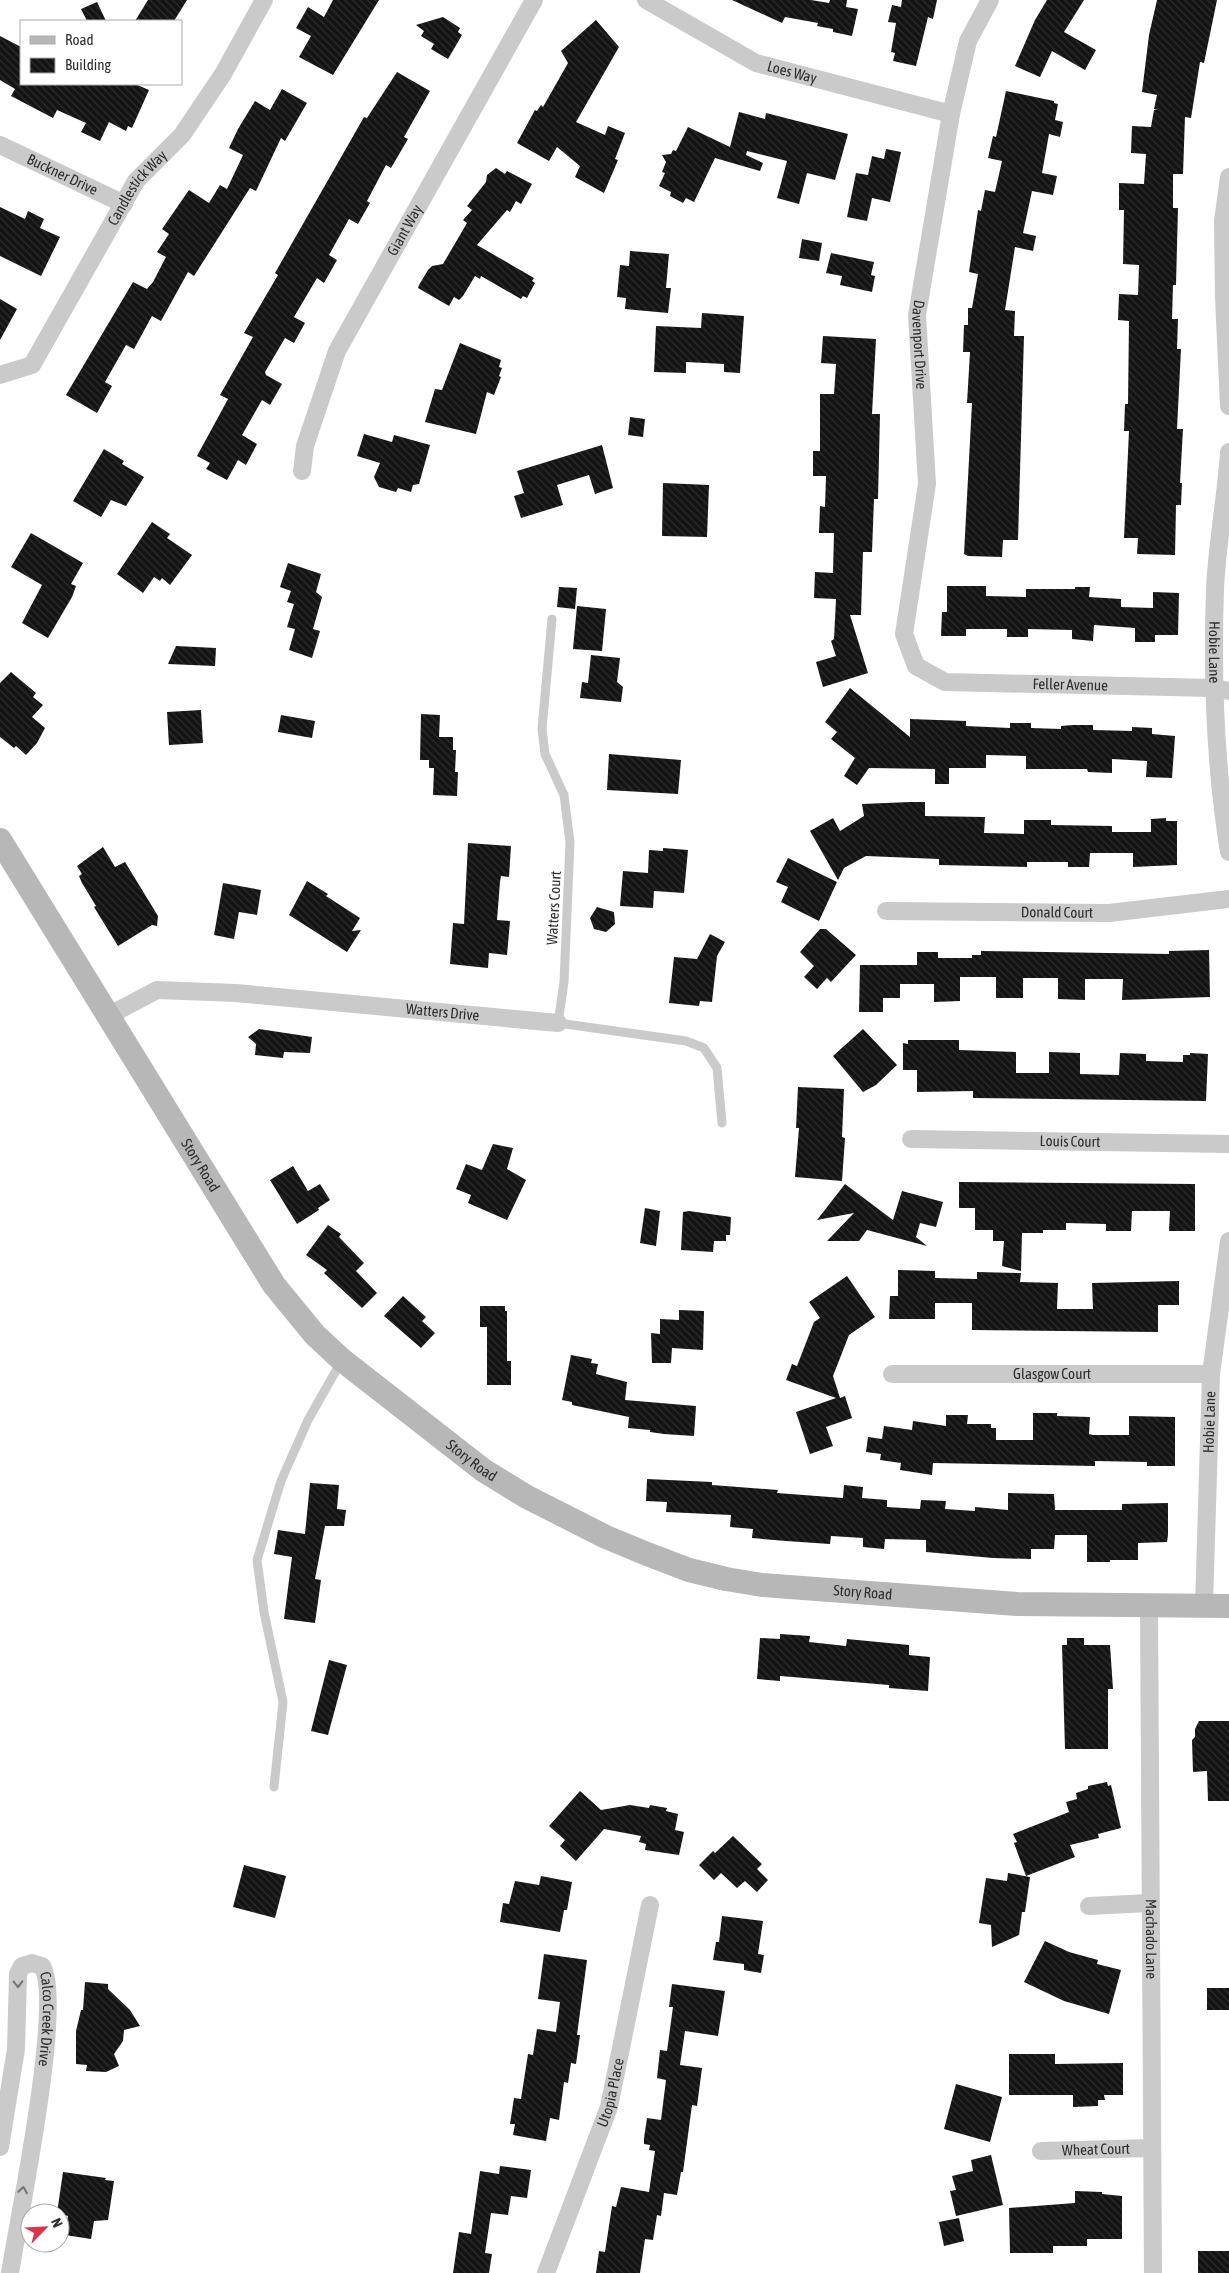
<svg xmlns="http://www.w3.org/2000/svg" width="1229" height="2273" viewBox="0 0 1229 2273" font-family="'Asap Condensed',sans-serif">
  <defs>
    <pattern id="building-back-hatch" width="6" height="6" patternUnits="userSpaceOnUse" patternTransform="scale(1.25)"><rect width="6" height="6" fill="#141414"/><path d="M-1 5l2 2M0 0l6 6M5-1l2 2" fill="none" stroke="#2e2e2e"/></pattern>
  </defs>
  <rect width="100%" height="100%" fill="#fff"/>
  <g fill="url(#building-back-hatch)">
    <polygon points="148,0 187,0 174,21 135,21"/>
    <polygon points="333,0 379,0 333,75 299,57 311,36 296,28 308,7 324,17"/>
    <polygon points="732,0 811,0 829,3 830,0 847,0 846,7 858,9 852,36 833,32 833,29 817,26 818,23 785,17 782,23"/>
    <polygon points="902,0 937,0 933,19 928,17 916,66 893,61 895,53 891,52 896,23 888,22 892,5 901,7"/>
    <polygon points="1047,0 1084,0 1064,32 1096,50 1085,70 1052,51 1040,77 1015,66 1035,20"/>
    <polygon points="1157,0 1217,0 1204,63 1200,62 1191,118 1185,117 1183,174 1173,174 1173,208 1178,208 1176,285 1173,285 1172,319 1178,319 1177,349 1181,349 1177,429 1183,429 1180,483 1182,483 1181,505 1176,505 1175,555 1137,554 1138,538 1124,538 1129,431 1124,431 1125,404 1128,404 1129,321 1118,320 1119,294 1138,295 1139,265 1123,264 1124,210 1119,210 1119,183 1144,184 1146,154 1131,153 1132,126 1151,127 1154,110 1158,110 1154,109 1157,95 1142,92 1149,35"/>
    <polygon points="97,2 106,21 87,21 81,9"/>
    <polygon points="443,17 460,28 458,32 462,35 448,59 431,49 434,44 421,36 424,31 416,25"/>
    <polygon points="596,20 619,47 576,122 605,135 608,126 625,133 615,159 618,160 604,193 575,177 580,166 557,147 549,161 517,143 535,110 537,111 541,105 543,107 568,63 561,51"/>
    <polygon points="0,36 21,47 21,84 135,84 149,90 132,128 128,126 126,131 109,122 100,141 81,132 86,123 57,110 53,118 11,96 15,89 0,80"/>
    <polygon points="397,72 430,91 404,137 408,139 391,168 386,165 367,201 370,203 358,224 349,219 329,255 337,260 324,283 317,278 294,317 305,323 294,343 285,338 265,372 266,375 282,384 270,405 262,400 242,435 257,444 246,465 238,460 227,480 206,469 210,463 197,456 228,399 220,395 253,337 244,333 278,275 275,273 364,117 367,118"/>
    <polygon points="282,89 307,103 285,141 281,138 256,191 250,188 194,276 188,272 161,321 152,316 134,349 126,345 105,382 112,386 97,413 66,395 133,282 147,289 153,282 166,257 157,252 169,234 162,229 189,190 209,203 220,185 227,189 243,155 229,148 238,129 255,101 270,110"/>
    <polygon points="1006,91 1054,101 1054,103 1058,104 1055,120 1063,122 1060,137 1049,134 1042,173 1057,176 1053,195 1032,191 1023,233 1036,236 1033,251 1015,247 1005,310 1015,311 1014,336 1024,336 1018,540 1003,540 1002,557 968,556 964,554 972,403 967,403 970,352 963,352 964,325 968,325 968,308 972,308 978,274 969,272 978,210 981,211 985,190 995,192 1002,161 988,158 993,136 996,137"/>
    <polygon points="739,112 765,119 766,113 848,134 835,180 807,173 799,204 777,198 787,161 747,151 746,155 763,163 760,171 715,158 694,202 686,198 683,203 670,196 671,192 659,186 665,173 662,172 666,162 662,155 671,154 673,150 676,151 688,127 730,147"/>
    <polygon points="886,149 901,152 890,202 872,198 867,221 847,217 856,173 868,175 872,156 884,159"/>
    <polygon points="496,168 505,174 507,171 532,184 521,204 516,201 510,212 507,210 477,245 534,278 532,281 535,283 527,298 523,296 521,299 481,276 480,279 475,276 463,296 459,300 454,297 449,306 418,288 419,285 428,270 432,266 443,264 467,223 463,220 472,210 467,206 486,182 487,175"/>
    <polygon points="0,207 25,219 28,211 44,219 40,228 60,237 41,276 0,256"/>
    <polygon points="802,239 822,243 819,261 799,258"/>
    <polygon points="630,251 669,254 666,288 671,288 668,313 625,309 626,298 617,297 620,265 629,266"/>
    <polygon points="831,253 874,262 871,275 875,276 872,292 840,285 842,276 826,273"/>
    <polygon points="0,299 17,309 0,340"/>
    <polygon points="702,313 744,316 740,373 724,372 724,364 686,362 686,373 654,372 656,326 701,328"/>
    <polygon points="823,336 876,339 872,414 880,414 878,499 874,499 872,552 863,552 861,615 850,615 868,673 823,687 816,662 836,656 831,641 834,639 836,599 814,598 815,572 833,573 834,533 819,533 820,506 825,507 826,476 813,476 813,451 820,451 820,394 834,394 836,364 821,363"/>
    <polygon points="460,343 501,360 499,367 502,368 499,376 501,377 494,395 487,392 476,434 425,422 435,389 442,390"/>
    <polygon points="630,417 645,419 643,437 628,435"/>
    <polygon points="364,434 392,442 394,435 430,445 419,484 413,485 411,492 398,488 396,492 379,487 374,477 380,463 357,456"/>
    <polygon points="602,445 613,488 595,494 589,475 557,485 563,505 521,518 514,496 524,493 517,471"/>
    <polygon points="104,449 124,461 122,464 144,477 126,506 111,500 101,517 73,501"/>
    <polygon points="663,483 709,485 707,537 662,536"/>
    <polygon points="152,522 170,534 167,538 192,555 170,585 162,578 160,581 154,577 143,593 117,574"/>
    <polygon points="31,533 83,563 71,584 76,586 72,597 48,638 22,623 42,585 11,567"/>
    <polygon points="288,563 321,574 316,592 322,597 313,629 320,631 312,658 289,650 295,629 287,627 294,604 287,602 291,591 280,587"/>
    <polygon points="947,586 986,586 986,596 1026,597 1026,589 1075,589 1075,587 1090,587 1089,597 1121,599 1121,607 1153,608 1153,592 1179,593 1178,635 1155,635 1155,642 1135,642 1135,628 1094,625 1093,641 1072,639 1072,630 1028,629 1028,637 1007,637 1007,629 966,629 966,636 941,636 942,612 947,612"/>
    <polygon points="559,587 577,588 575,609 557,607"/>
    <polygon points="577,606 606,609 602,651 573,649"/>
    <polygon points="176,646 216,648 215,666 168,664"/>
    <polygon points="591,655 620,658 617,682 623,687 621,702 580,698 582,682 588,683"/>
    <polygon points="11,672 36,693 33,697 43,705 32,717 45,728 37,743 26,755 16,746 14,748 0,737 0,683"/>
    <polygon points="850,688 910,737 910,719 966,721 966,726 1010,728 1010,723 1031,723 1031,728 1061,729 1061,726 1073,725 1093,725 1093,730 1132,731 1132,727 1152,728 1152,734 1175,736 1172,778 1146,777 1147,761 1112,759 1112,773 1088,772 1087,769 1026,769 1026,756 986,755 986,768 949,768 949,784 935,784 935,769 869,768 857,785 844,776 855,758 831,739 837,732 825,722"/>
    <polygon points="201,710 203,743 169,745 167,712"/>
    <polygon points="421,714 440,715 439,737 453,737 453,750 456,750 455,772 458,772 457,796 433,795 434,768 429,768 429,760 420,760"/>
    <polygon points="281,715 315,721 312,738 278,732"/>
    <polygon points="609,754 681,760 678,794 607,790"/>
    <polygon points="910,802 925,802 925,816 985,817 984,833 1024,834 1024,820 1051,820 1051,825 1112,826 1112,832 1151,832 1151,819 1166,818 1166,821 1177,821 1177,865 1133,867 1133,853 1090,853 1089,867 1068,867 1068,862 1027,862 1027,867 939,865 939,859 866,856 844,868 838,880 810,831 833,818 840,831 864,816 862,804"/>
    <polygon points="468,843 511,846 509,877 501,876 500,882 497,920 510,921 507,955 489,953 488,968 450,964 453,923 464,924"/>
    <polygon points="103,847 115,867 125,862 158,916 157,926 152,925 118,946 94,907 96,906 82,883 79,876 82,874 77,866"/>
    <polygon points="663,848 688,850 684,893 654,891 653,908 620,906 623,871 648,873 649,850 663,851"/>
    <polygon points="788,858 837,882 819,921 781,902 788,887 776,882"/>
    <polygon points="307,881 328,894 326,896 360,918 352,931 361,930 347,952 289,915"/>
    <polygon points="223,883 261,890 257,915 239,912 234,939 214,935"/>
    <polygon points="597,907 614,912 615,924 606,932 594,929 590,918"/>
    <polygon points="820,929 826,929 856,955 831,982 827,978 817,989 804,977 814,966 800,952"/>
    <polygon points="710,934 725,942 717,956 712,1002 700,1001 699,1006 669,1003 674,957 697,959"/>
    <polygon points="1209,950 1210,997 1122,1000 1123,979 1085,979 1085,1000 1058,999 1058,978 1023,978 1023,998 996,998 996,977 960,977 960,1001 934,1002 934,984 900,984 900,998 883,998 883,1012 859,1012 860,965 917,965 917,952 938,952 938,958 972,958 972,955 981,955 981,951 1169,954 1169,951"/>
    <polygon points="259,1029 312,1037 310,1053 284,1052 283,1058 255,1055 256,1044 248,1037"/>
    <polygon points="863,1029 897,1065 876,1085 863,1092 833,1056"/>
    <polygon points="908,1040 959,1040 959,1050 1016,1052 1016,1073 1049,1073 1049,1052 1080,1053 1080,1074 1119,1075 1120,1053 1146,1054 1146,1061 1183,1062 1183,1055 1190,1055 1190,1053 1208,1054 1206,1101 973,1098 973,1091 917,1092 917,1070 903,1070 903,1043 908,1044"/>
    <polygon points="798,1087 844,1089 842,1137 845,1138 842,1181 795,1177 799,1128 796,1128"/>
    <polygon points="493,1144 513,1148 507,1169 526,1180 507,1220 468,1203 471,1195 456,1189 466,1164 482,1170"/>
    <polygon points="293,1166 308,1191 320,1184 330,1200 318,1208 319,1210 297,1224 270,1180"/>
    <polygon points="959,1182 1195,1184 1195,1231 1169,1231 1170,1211 1132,1211 1131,1231 1106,1231 1106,1224 1066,1223 1066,1230 1043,1230 1043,1233 1022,1233 1021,1271 1002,1266 1004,1241 993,1241 993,1230 975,1230 975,1208 959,1208"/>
    <polygon points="845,1184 893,1220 902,1191 943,1202 936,1227 920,1223 916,1237 927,1246 867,1230 859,1241 827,1241 854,1213 817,1220"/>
    <polygon points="645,1208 660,1211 656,1246 640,1243"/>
    <polygon points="689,1211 731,1217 730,1235 726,1235 726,1241 714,1241 713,1252 681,1250 683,1212"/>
    <polygon points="328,1225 341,1234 339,1237 364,1263 356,1271 377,1293 362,1308 324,1273 327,1270 306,1255"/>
    <polygon points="898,1270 935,1271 935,1278 977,1279 977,1272 1021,1273 1020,1282 1058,1283 1057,1309 1093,1309 1092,1283 1179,1281 1179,1305 1158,1305 1158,1332 972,1330 972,1303 935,1303 935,1319 889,1319 890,1296 898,1296"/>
    <polygon points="847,1276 875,1317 849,1335 833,1376 840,1398 845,1396 852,1418 826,1427 833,1446 810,1454 796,1412 836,1398 786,1380 792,1364 797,1366 814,1322 820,1318 809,1302"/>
    <polygon points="403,1296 426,1317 422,1321 435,1333 421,1348 384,1316"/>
    <polygon points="480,1306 505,1306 505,1311 507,1311 507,1361 511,1361 511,1385 487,1385 487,1327 480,1327"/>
    <polygon points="679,1310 704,1311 703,1350 672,1348 671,1363 652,1363 651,1333 660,1334 660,1319 679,1320"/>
    <polygon points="571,1355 592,1359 591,1363 598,1364 596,1374 627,1382 625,1400 696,1406 694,1436 664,1434 650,1432 650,1430 628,1428 629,1417 572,1405 572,1402 562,1400"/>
    <polygon points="1033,1413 1057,1413 1057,1416 1090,1417 1089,1434 1093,1435 1129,1435 1129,1416 1175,1417 1175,1466 1147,1466 1147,1462 1095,1461 1095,1466 933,1463 932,1475 900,1470 901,1463 880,1460 881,1454 866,1452 868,1437 882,1439 884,1426 912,1430 913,1421 946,1426 946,1415 968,1415 967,1424 991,1424 991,1428 996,1428 996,1440 1033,1440"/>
    <polygon points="647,1479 712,1482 712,1485 778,1490 777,1493 843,1498 844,1485 863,1487 862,1498 887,1500 887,1507 920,1509 921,1500 946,1501 945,1509 975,1511 975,1507 1008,1510 1008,1493 1054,1494 1055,1510 1122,1510 1122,1504 1168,1503 1168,1535 1167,1542 1138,1543 1138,1560 1110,1560 1110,1562 1087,1562 1087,1535 1055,1535 1054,1549 1031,1549 1031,1559 993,1558 926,1552 926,1540 885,1539 884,1549 863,1547 863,1538 831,1536 830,1544 786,1541 752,1538 753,1529 730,1527 731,1515 666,1512 667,1502 646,1501"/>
    <polygon points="310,1483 339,1485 337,1509 346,1510 344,1526 325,1526 315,1579 321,1580 315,1623 284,1619 292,1557 274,1554 278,1530 305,1534"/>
    <polygon points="780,1634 810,1636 809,1642 846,1646 847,1639 909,1645 909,1655 930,1657 928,1691 889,1688 889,1685 780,1676 780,1681 757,1679 760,1638 780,1639"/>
    <polygon points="1067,1638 1084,1638 1084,1645 1110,1645 1113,1689 1108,1689 1108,1749 1065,1749 1062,1645 1067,1645"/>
    <polygon points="329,1660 347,1665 328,1735 311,1731"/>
    <polygon points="1199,1721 1229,1721 1229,1801 1208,1801 1207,1771 1193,1772 1192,1740 1195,1737 1195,1729"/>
    <polygon points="1107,1782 1108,1786 1111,1785 1121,1828 1098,1834 1099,1838 1070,1845 1075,1857 1026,1876 1014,1843 1017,1842 1013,1834 1069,1812 1066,1802 1077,1799 1076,1793 1088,1789 1088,1786"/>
    <polygon points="580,1791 601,1810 630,1805 649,1808 650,1805 667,1808 666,1811 678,1814 675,1830 684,1832 679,1855 645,1850 646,1844 639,1842 641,1836 604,1829 576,1861 560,1846 565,1840 549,1826"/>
    <polygon points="733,1836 762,1864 757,1869 768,1880 757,1892 745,1881 737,1888 721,1873 714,1880 699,1865 713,1851 715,1853"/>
    <polygon points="244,1865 286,1876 275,1918 233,1907"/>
    <polygon points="1008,1873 1030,1877 1025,1912 1022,1912 1019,1935 992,1947 991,1925 979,1923 986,1878 1007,1881"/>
    <polygon points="541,1876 572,1882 567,1910 564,1910 560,1932 500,1922 503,1903 509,1904 515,1881 539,1885"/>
    <polygon points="722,1916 763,1921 758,1954 764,1955 761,1973 744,1970 744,1964 713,1960 716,1942 719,1942"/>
    <polygon points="1045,1941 1069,1952 1098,1960 1097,1964 1121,1970 1109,2014 1064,2001 1024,1982"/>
    <polygon points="544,1954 587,1960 577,2035 580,2035 576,2064 571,2063 568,2083 564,2082 559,2120 550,2118 546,2141 513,2135 515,2124 510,2124 514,2098 521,2099 528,2054 533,2055 537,2029 556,2032 560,2002 538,1999"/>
    <polygon points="85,1982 108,1984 108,1989 130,2010 140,2026 124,2030 123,2041 114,2054 119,2066 106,2072 86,2071 87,2065 76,2064 76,2031 81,2010 83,2010"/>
    <polygon points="672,1984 725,1991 718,2036 685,2031 680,2065 702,2068 697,2106 692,2105 683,2172 681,2172 677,2195 664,2193 661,2216 657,2215 653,2240 645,2239 640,2273 596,2273 599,2251 605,2252 612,2206 616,2207 621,2187 649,2192 655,2151 649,2150 650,2145 644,2144 644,2138 647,2118 661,2120 666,2080 657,2078 660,2050 667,2051 673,2007 669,2007"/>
    <rect x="1207" y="1988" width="22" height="22"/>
    <polygon points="1009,2054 1055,2054 1055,2064 1123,2063 1123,2095 1104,2095 1105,2100 1098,2100 1098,2106 1073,2107 1073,2095 1009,2095"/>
    <polygon points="956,2084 1002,2097 990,2142 944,2129"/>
    <polygon points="991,2155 1003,2205 956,2216 950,2191 956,2190 952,2176 973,2171 971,2160"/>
    <polygon points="500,2166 531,2170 527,2198 511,2196 508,2215 491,2213 485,2253 492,2254 489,2273 453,2273 459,2232 471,2234 480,2171 499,2174"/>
    <polygon points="63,2172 106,2178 105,2180 114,2181 108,2220 94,2221 91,2239 65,2235 68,2216 57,2213"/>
    <polygon points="1075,2191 1102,2192 1102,2194 1122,2196 1122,2239 1087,2239 1087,2246 1053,2246 1053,2253 1010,2253 1009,2208 1075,2203"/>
    <polygon points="959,2218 964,2241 944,2246 939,2222"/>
    <rect x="1198" y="2251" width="31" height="22"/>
  </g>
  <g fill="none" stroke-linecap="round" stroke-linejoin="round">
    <g stroke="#cacaca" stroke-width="9">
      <polyline points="552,619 542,729 545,754 564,795 570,842 564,982 558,1023 686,1041 704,1048 717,1068 722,1123"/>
      <polyline points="274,1787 283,1702 264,1612 257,1560 281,1481 308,1420 342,1360"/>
    </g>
    <g stroke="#cacaca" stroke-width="18">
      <path id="s1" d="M646,0L756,63L951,114"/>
      <path id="s2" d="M990,0L968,41L951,114L917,315L927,484L904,634L916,666L945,682L1213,688L1229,691"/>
      <path id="s3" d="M0,145L124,204"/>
      <polyline points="1229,177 1223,221 1224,298 1229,406"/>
      <path id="s4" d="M0,375L32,365L136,181L182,135L223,74L264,0"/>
      <path id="s5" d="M1229,452C1226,498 1217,544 1215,589C1212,677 1215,766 1229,852"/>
      <path id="s6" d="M302,471L305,446L337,351L534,0"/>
      <path id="s7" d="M886,911L1109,913L1229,899"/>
      <path id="s8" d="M108,1016L157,990L236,993L558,1023"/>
      <path id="s9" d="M911,1139L1229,1144"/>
      <path id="s10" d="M892,1374H1211"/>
      <path id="s11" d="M1204,1606L1211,1374L1229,1241"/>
      <path id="s12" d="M1149,1607L1153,2273"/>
      <polyline points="1089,1906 1149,1903"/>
      <path id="s13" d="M0,2147L16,2049L18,1974L22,1966L32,1963L42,1966C64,2002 18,2221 10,2273"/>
      <path id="s14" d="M1041,2151L1151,2148"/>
      <path id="s15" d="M546,2273L609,2107L650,1905"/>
    </g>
    <path stroke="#b7b7b7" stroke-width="24" id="s16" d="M0,840L274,1285L315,1335L342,1360L483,1470L527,1497L606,1537L647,1554L689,1570L726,1579L762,1585L1017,1604L1229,1606"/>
  </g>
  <defs><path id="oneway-chevron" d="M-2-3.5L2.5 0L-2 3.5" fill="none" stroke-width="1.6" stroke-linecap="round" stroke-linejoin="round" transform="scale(1.25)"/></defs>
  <g stroke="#747474">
    <use href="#oneway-chevron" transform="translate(18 1984) rotate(89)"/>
    <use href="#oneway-chevron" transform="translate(23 2190) rotate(-81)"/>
  </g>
  <g text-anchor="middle" stroke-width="5" stroke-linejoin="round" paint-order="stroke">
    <g font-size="15" fill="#2d2d2d" stroke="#fff">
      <text dy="5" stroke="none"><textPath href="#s1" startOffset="164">Loes Way</textPath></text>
      <text dy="5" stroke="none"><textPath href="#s3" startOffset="69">Buckner Drive</textPath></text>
      <text dy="5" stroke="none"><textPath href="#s4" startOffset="240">Candlestick Way</textPath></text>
      <text dy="5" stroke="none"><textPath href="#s6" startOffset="264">Giant Way</textPath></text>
      <text dy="5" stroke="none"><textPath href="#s2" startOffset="355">Davenport Drive</textPath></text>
      <text dy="5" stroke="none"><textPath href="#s5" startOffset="201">Hobie Lane</textPath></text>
      <text dy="5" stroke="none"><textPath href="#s2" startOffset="839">Feller Avenue</textPath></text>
      <text transform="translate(554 908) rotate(-87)" y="5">Watters Court</text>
      <text dy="5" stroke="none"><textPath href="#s7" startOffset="171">Donald Court</textPath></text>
      <text dy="5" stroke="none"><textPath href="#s8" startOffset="342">Watters Drive</textPath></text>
      <text dy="5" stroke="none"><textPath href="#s9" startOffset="159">Louis Court</textPath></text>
      <text dy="5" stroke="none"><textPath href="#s16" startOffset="382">Story Road</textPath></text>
      <text dy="5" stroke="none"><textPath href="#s10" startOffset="160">Glasgow Court</textPath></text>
      <text dy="5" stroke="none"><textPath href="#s11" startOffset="184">Hobie Lane</textPath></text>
      <text dy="5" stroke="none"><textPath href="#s16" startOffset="788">Story Road</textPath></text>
      <text dy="5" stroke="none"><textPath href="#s16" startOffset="1208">Story Road</textPath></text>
      <text dy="5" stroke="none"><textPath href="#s12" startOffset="332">Machado Lane</textPath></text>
      <text dy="5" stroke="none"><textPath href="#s13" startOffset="258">Calco Creek Drive</textPath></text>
      <text dy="5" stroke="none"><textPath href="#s15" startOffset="192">Utopia Place</textPath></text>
      <text dy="5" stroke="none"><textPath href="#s14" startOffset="55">Wheat Court</textPath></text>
    </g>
  </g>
  <rect x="20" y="20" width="162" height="65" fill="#ffffff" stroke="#ababab"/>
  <rect x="30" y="36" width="25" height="8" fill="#b7b7b7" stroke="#ababab"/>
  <text x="65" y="45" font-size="15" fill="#2d2d2d">Road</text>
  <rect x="30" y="58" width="25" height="15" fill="url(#building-back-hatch)" stroke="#ababab"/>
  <text x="65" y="70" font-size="15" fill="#2d2d2d">Building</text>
  <g transform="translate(45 2228) rotate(66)"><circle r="24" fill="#ffffff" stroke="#ababab"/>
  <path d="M0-4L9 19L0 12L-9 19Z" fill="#dd3547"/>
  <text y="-8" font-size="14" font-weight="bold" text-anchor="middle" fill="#2d2d2d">N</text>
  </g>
</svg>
